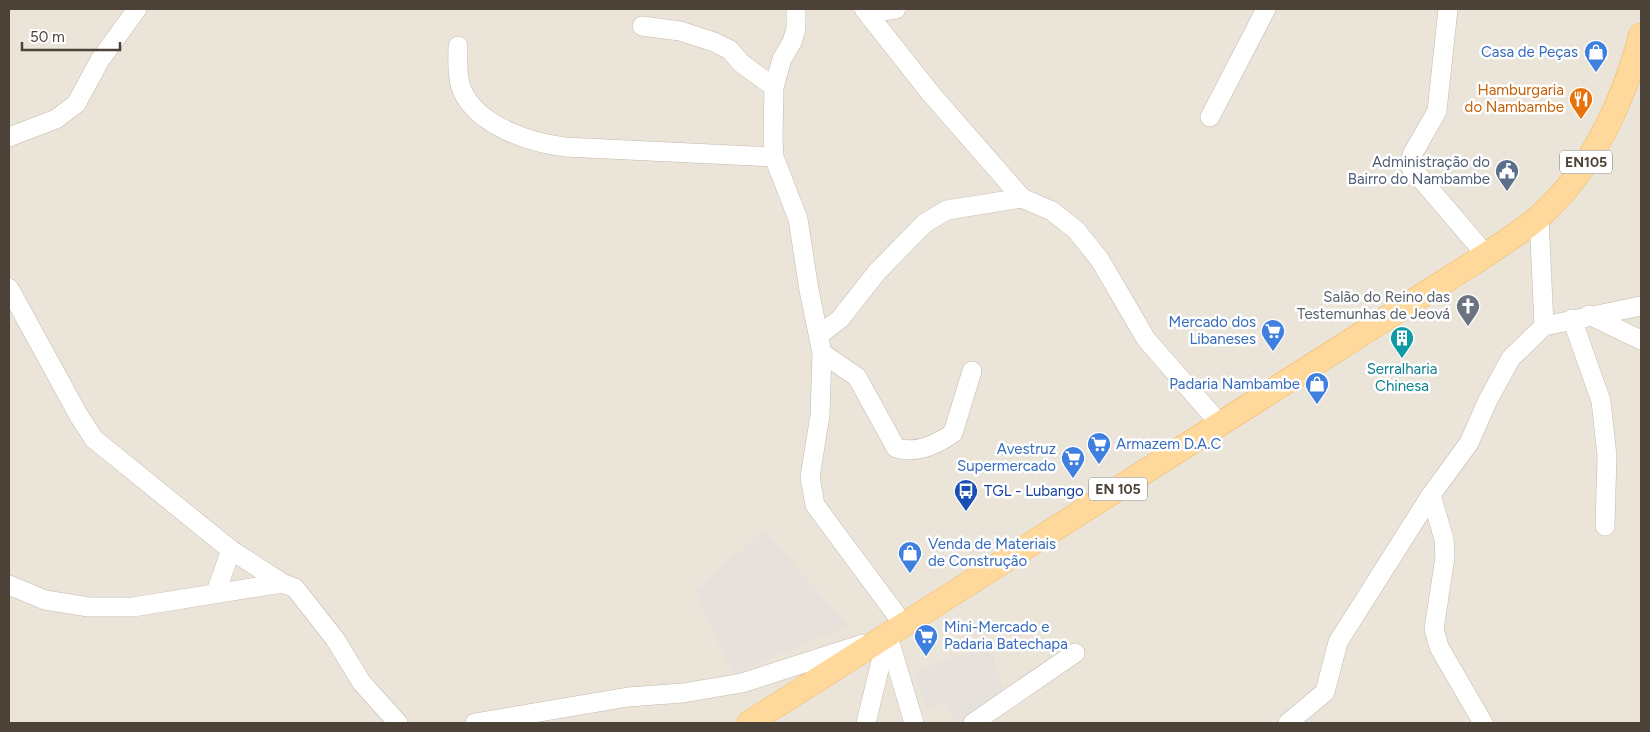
<svg xmlns="http://www.w3.org/2000/svg" width="1650" height="732" viewBox="0 0 1650 732" font-family="Figtree,sans-serif">
  <rect width="100%" height="100%" fill="#f7f2eb"/>
  <rect fill="#ebe4d8" x="9" y="9" width="1632" height="714"/>
  <g fill="#e7e1dc">
    <polygon points="766,532 848,626 732,674 695,590 761,533"/>
    <polygon points="990,645 1004,695 958,723 954,723 945,702 928,711 913,672"/>
  </g>
  <g fill="none" stroke-linecap="round" stroke-linejoin="round">
    <g stroke="#c4b9ac" stroke-width="20">
      <g id="minor">
        <polyline points="796,9 796,29 792,42 782,59 774,87 773,139 774,157 798,219 809,290 822,353 820,415 810,477 815,505 904,625"/>
        <polyline points="864,9 932,95 1022,198 1052,211 1076,230 1100,260 1146,339 1220,424"/>
        <polyline points="1448,9 1437,111 1412,155 1410,166 1486,255"/>
        <polyline points="868,13 896,9"/>
        <polyline points="642,26 680,31 714,42 730,50 741,63 774,87"/>
        <path d="M458,46C458,61 456,82 465,96C483,127 531,143 565,147L774,157"/>
        <polyline points="1210,117 1266,9"/>
        <polyline points="9,137 56,119 76,104 100,60 137,9"/>
        <polyline points="1539,217 1544,326"/>
        <polyline points="9,288 79,416 94,439 231,550 282,583 295,588 335,639 362,683 398,723"/>
        <polyline points="1589,315 1641,340"/>
        <polyline points="1572,319 1601,401 1607,456 1605,526"/>
        <polyline points="819,335 840,319 877,272 925,223 947,210 1022,198"/>
        <path d="M822,353L857,377L896,448C916,454 936,445 953,433L972,371"/>
        <polyline points="1431,495 1444,539 1445,557 1434,629 1439,647 1483,723"/>
        <polyline points="9,585 45,600 89,607 133,607 282,583"/>
        <polyline points="216,592 231,550"/>
        <polyline points="888,636 914,723"/>
        <polyline points="475,723 628,697 683,693 742,683 863,644"/>
        <polyline points="866,723 887,637"/>
        <polyline points="973,723 1075,653"/>
        <polyline points="1288,723 1325,692 1338,642 1431,495 1469,443 1488,400 1511,358 1544,326 1641,306"/>
      </g>
    </g>
    <g stroke="#f2b75e" stroke-width="25">
      <path id="major" d="M749,723L1486,255C1504,242 1523,231 1539,217C1592,170 1623,102 1641,35"/>
    </g>
    <use href="#minor" stroke="#fff" stroke-width="19"/>
    <use href="#major" stroke="#ffd99c" stroke-width="24"/>
  </g>
  <defs>
    <g id="shop-pin" transform="scale(1.25)"><path d="M0 17L-7.5 6A9.5 9.5 0 1 1 7.5 6Z" fill="#3f7fe0" stroke="#fff"/><path d="M-5-2.5h2.3a2.7 3.5 0 0 1 5.4 0H5L5.5 6h-11ZM-1.5-2.5h3a1.5 2.3 0 0 0-3 0Z" fill="#fff"/></g>
    <g id="restaurant-pin" transform="scale(1.25)"><path d="M0 17L-7.5 6A9.5 9.5 0 1 1 7.5 6Z" fill="#e8710a" stroke="#fff"/><path d="M-5-6h1v4h1v-4h1v4h1v-4h1v5L-1.5 .5V6h-2V.5L-5-1ZM5-6V6H3V1.5H1.5Q1.5-4 5-6Z" fill="#fff"/></g>
    <g id="civic-pin" transform="scale(1.25)"><path d="M0 17L-7.5 6A9.5 9.5 0 1 1 7.5 6Z" fill="#5c6f8a" stroke="#fff"/><path d="M-.6-6.5H3V-4.5H.6V-3L4-1V1h2V6H-6V1h2V-1L-.6-3ZM-1.2 2.5V6h2.4V2.5Z" fill="#fff"/></g>
    <g id="church-pin" transform="scale(1.25)"><path d="M0 17L-7.5 6A9.5 9.5 0 1 1 7.5 6Z" fill="#6b7280" stroke="#fff"/><path d="M-1.2-6h2.4v3.5h3.3v2.4h-3.3V6h-2.4V-.1h-3.3v-2.4h3.3Z" fill="#fff"/></g>
    <g id="supermarket-pin" transform="scale(1.25)"><path d="M0 17L-7.5 6A9.5 9.5 0 1 1 7.5 6Z" fill="#3f7fe0" stroke="#fff"/><path d="M-6-5.5h2.5l.6 2H6L4.5 2H-2.5L-4.4-4H-6ZM-1.5 3.2a1.3 1.3 0 1 0 .1 0ZM3 3.2a1.3 1.3 0 1 0 .1 0Z" fill="#fff"/></g>
    <g id="building-pin" transform="scale(1.25)"><path d="M0 17L-7.5 6A9.5 9.5 0 1 1 7.5 6Z" fill="#0f9aa8" stroke="#fff"/><path d="M-4-6H4V6H1V3H-1V6H-4ZM-2.5-4.3h1.7v1.8h-1.7ZM.8-4.3h1.7v1.8H.8ZM-2.5-1h1.7V.8h-1.7ZM.8-1h1.7V.8H.8Z" fill="#fff"/></g>
    <g id="bus-pin" transform="scale(1.25)"><path d="M0 17L-7.5 6A9.5 9.5 0 1 1 7.5 6Z" fill="#1a4fb4" stroke="#fff"/><path d="M-5-6H5V4H4V6H2V4H-2V6H-4V4H-5ZM-3.5-4V0h7V-4ZM-3.5 1.2v1.5H-2V1.2ZM2 1.2v1.5H3.5V1.2Z" fill="#fff"/></g>
  </defs>
  <g fill-rule="evenodd">
    <use href="#shop-pin" x="1596" y="52"/>
    <use href="#restaurant-pin" x="1581" y="99"/>
    <use href="#civic-pin" x="1507" y="171"/>
    <use href="#church-pin" x="1468" y="306"/>
    <use href="#supermarket-pin" x="1273" y="331"/>
    <use href="#building-pin" x="1402" y="338"/>
    <use href="#shop-pin" x="1317" y="384"/>
    <use href="#supermarket-pin" x="1099" y="444"/>
    <use href="#supermarket-pin" x="1073" y="458"/>
    <use href="#bus-pin" x="966" y="491"/>
    <use href="#shop-pin" x="910" y="553"/>
    <use href="#supermarket-pin" x="926" y="636"/>
  </g>
  <g text-anchor="middle" stroke-width="5" stroke-linejoin="round" paint-order="stroke">
    <g fill="#fff" stroke="#827b73" stroke-width="1">
      <rect x="1560" y="150.5" width="52" height="23" rx="4"/>
      <rect x="1089" y="477.5" width="58" height="23" rx="4"/>
    </g>
    <g font-size="14" font-weight="bold" fill="#4d4237">
      <text x="1586" y="167">EN105</text>
      <text x="1118" y="494">EN 105</text>
    </g>
    <g font-size="15" fill="#366cbe" stroke="#fff" text-anchor="end">
      <text x="1578" y="57">Casa de Peças</text>
      <text x="1256" y="327">Mercado dos<tspan x="1256" dy="17">Libaneses</tspan></text>
      <text x="1300" y="389">Padaria Nambambe</text>
      <text x="1116" y="449" text-anchor="start">Armazem D.A.C</text>
      <text x="1056" y="454">Avestruz<tspan x="1056" dy="17">Supermercado</tspan></text>
      <text x="928" y="549" text-anchor="start">Venda de Materiais<tspan x="928" dy="17">de Construção</tspan></text>
      <text x="944" y="632" text-anchor="start">Mini-Mercado e<tspan x="944" dy="17">Padaria Batechapa</tspan></text>
    </g>
    <g font-size="15" fill="#c56008" stroke="#fff" text-anchor="end">
      <text x="1564" y="95">Hamburgaria<tspan x="1564" dy="17">do Nambambe</tspan></text>
    </g>
    <g font-size="15" fill="#4e5e75" stroke="#fff" text-anchor="end">
      <text x="1490" y="167">Administração do<tspan x="1490" dy="17">Bairro do Nambambe</tspan></text>
    </g>
    <g font-size="15" fill="#5b616d" stroke="#fff" text-anchor="end">
      <text x="1450" y="302">Salão do Reino das<tspan x="1450" dy="17">Testemunhas de Jeová</tspan></text>
    </g>
    <g font-size="15" fill="#0d838f" stroke="#fff">
      <text x="1402" y="374">Serralharia<tspan x="1402" dy="17">Chinesa</tspan></text>
    </g>
    <g font-size="15" fill="#164399" stroke="#fff" text-anchor="start">
      <text x="984" y="496">TGL - Lubango</text>
    </g>
  </g>
  <rect width="1650" height="732" fill="none" stroke="#4d4237" stroke-width="20"/>
  <path d="M22 42v8h98v-8" fill="none" stroke="#4d4237" stroke-width="2.5"/>
  <text x="30" y="42" font-size="15" fill="#4d4237" stroke="#ffffff" stroke-width="4" paint-order="stroke">50 m</text>
</svg>
